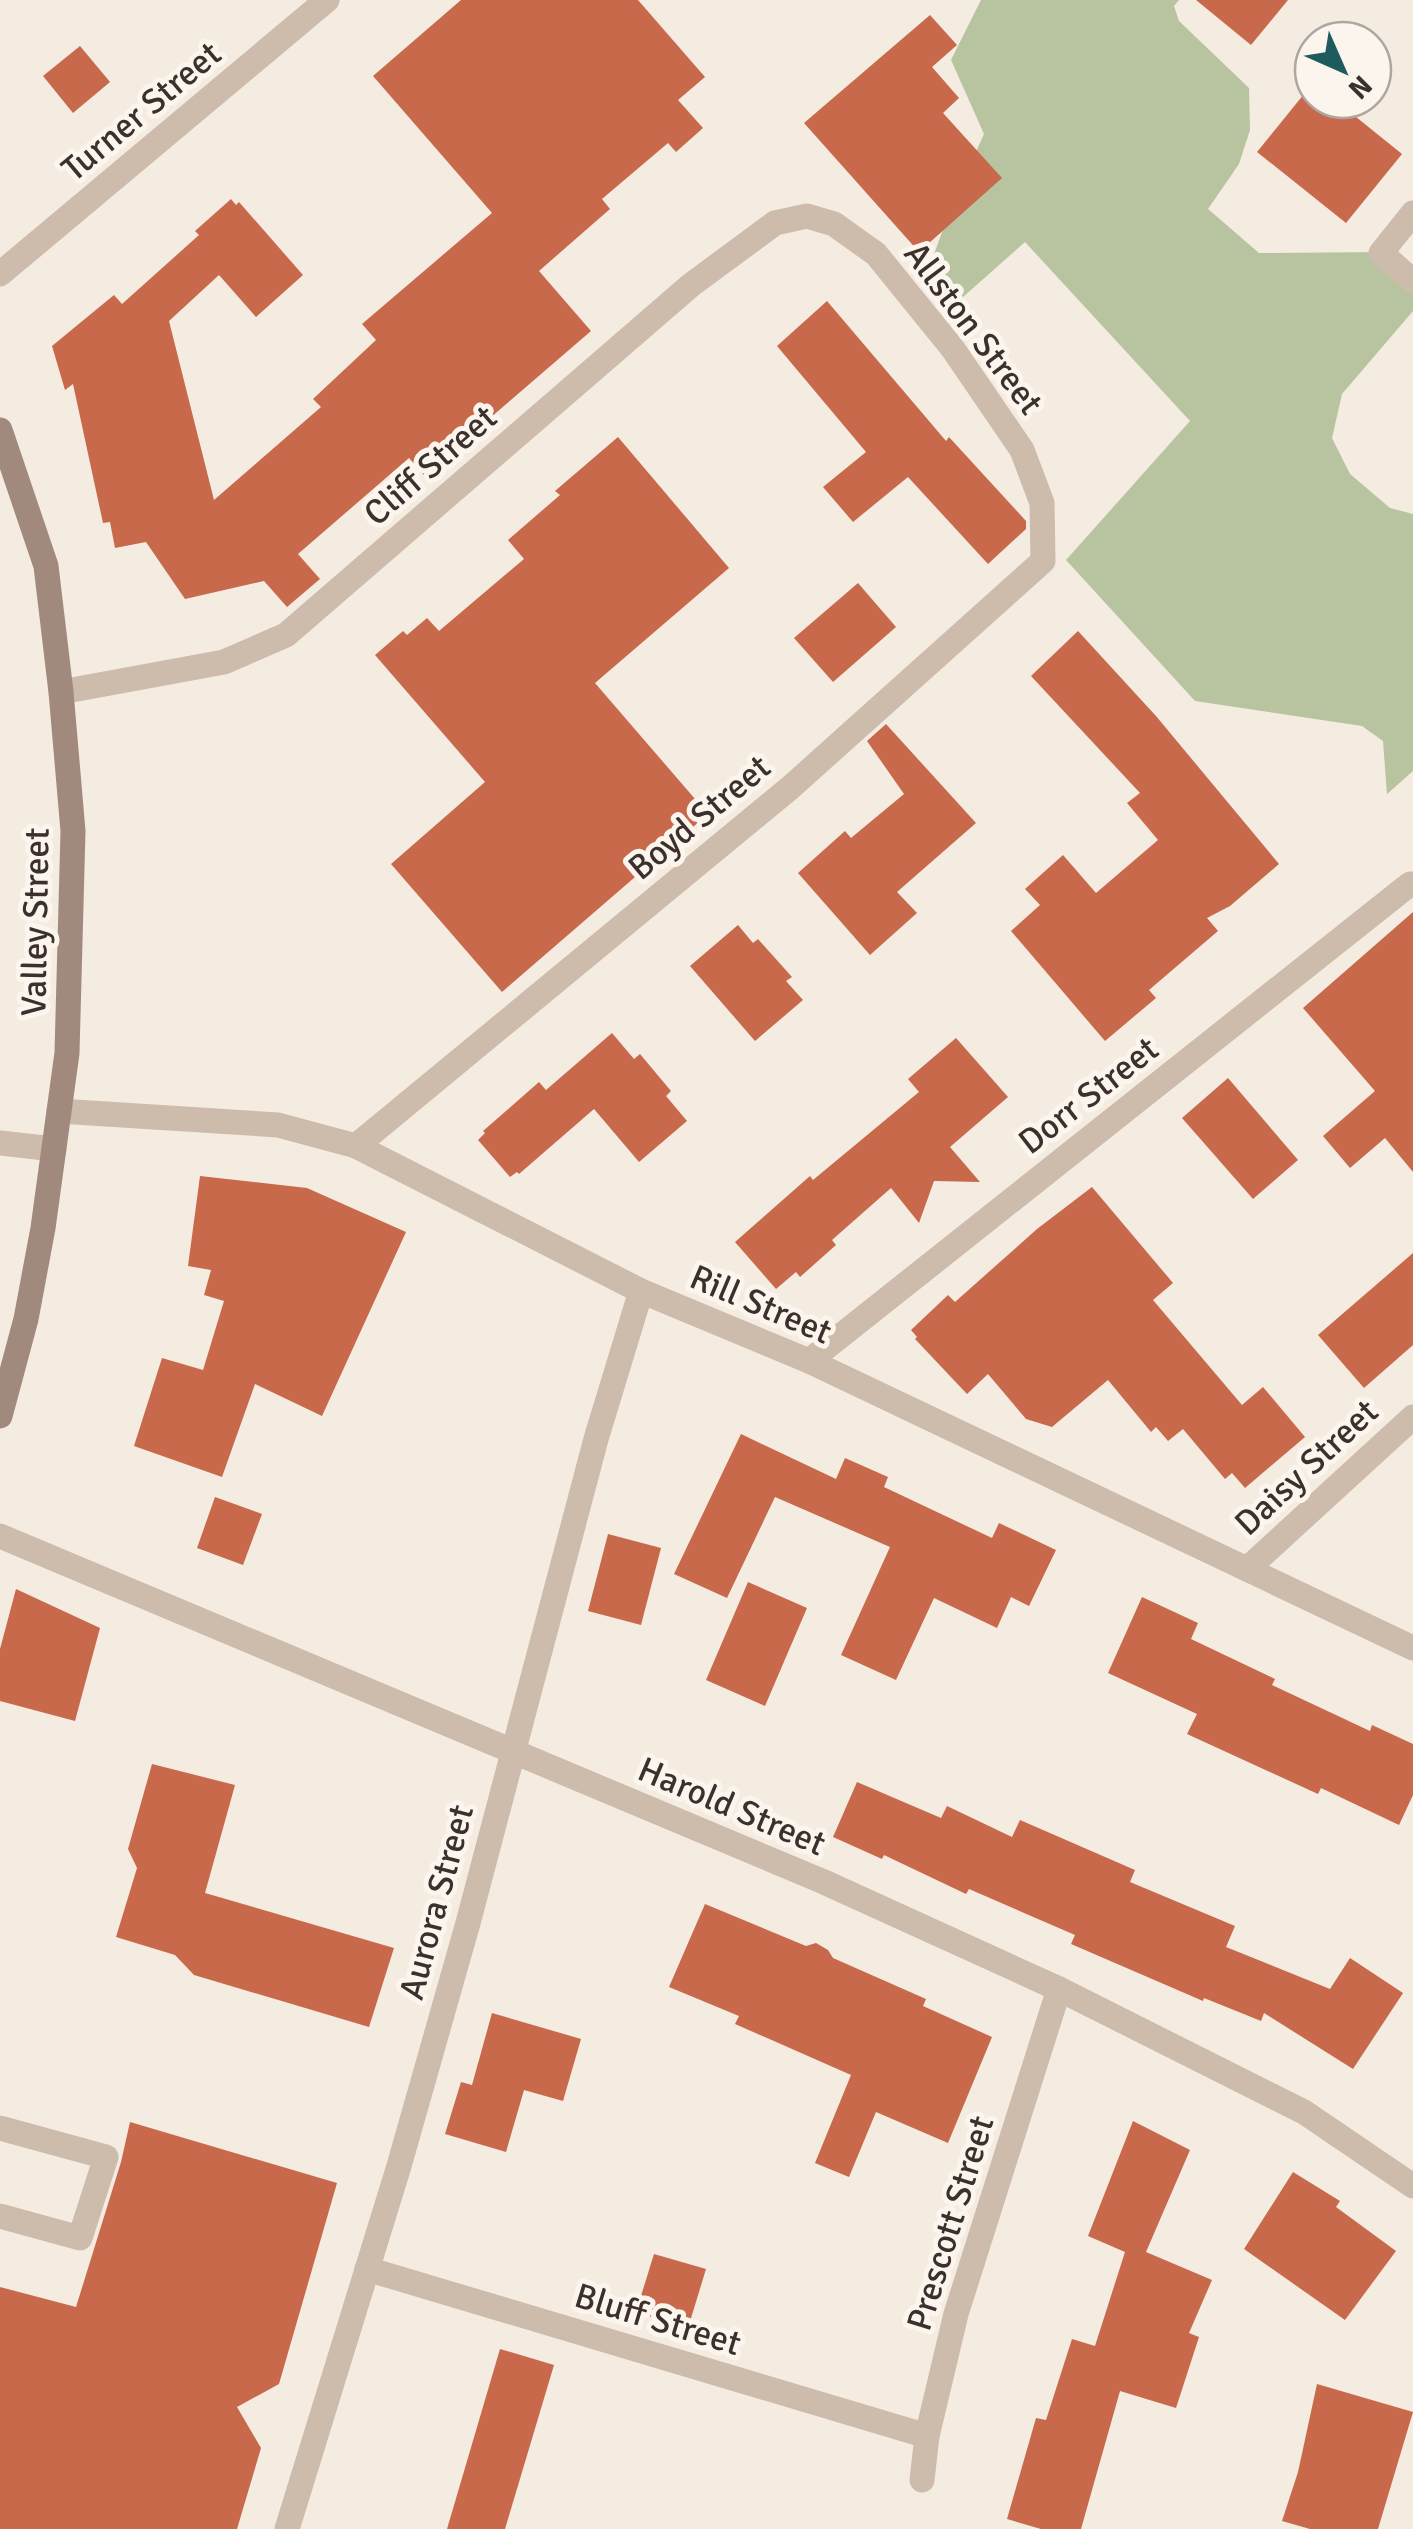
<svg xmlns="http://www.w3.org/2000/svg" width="1413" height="2529" viewBox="0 0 1413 2529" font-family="Signika,sans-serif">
  <rect width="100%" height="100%" fill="#f4ebe1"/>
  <polygon fill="#b8c4a0" points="981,0 1179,0 1174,6 1179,21 1249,88 1250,130 1239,164 1208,209 1259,253 1386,252 1413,284 1413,311 1342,394 1332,438 1350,474 1390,508 1413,514 1413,771 1387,794 1383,741 1362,726 1195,701 1066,560 1190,421 1025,242 954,305 930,265 954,200 984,134 951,60"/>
  <g fill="#c8694b">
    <polygon points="461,0 638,0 705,77 678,100 703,128 676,152 668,143 602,199 610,209 539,271 591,331 424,475 409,458 298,554 320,579 287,607 264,581 185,599 146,542 115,548 110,522 103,523 73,384 65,390 52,346 114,295 122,304 199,235 195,231 231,199 236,205 239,202 303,275 256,317 219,275 169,321 214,500 321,407 313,399 376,340 362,324 492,213 373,76"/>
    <polygon points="1196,0 1288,0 1251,45"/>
    <polygon points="930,15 957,45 932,67 959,98 943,113 1002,178 919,252 804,123"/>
    <polygon points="80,46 110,82 73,113 43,76"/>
    <polygon points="1313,83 1313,100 1335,100 1402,154 1346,223 1257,152"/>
    <polygon points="827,301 946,441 949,437 1026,521 1026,529 988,564 908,477 853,522 823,487 866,452 777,346"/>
    <polygon points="618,437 729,568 595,683 708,814 502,992 391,864 485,782 375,655 403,631 407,635 427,618 439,631 524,559 508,540 560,495 555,491"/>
    <polygon points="858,583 896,627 833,682 794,638"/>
    <polygon points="1078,631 1156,716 1279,864 1230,906 1207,918 1218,931 1149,990 1156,998 1105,1041 1011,931 1040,905 1025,889 1063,855 1096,893 1158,840 1127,803 1140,793 1031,676"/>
    <polygon points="886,724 976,823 897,892 917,913 870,955 798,873 845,831 851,838 904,794 867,741"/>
    <polygon points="1413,912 1413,1172 1385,1138 1350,1168 1323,1136 1375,1091 1303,1008"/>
    <polygon points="738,925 753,943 758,939 792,977 786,981 803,1000 755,1041 690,966"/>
    <polygon points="612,1033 634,1059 640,1054 671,1091 666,1096 687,1121 639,1162 594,1109 519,1174 517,1172 510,1177 478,1140 485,1133 483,1131 539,1082 546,1090"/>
    <polygon points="956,1038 1008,1097 950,1147 980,1182 934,1181 919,1223 891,1188 832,1240 836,1245 800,1277 796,1272 776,1289 735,1242 810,1176 813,1180 919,1092 908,1079"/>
    <polygon points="1228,1078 1298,1160 1253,1199 1182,1118"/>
    <polygon points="200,1176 307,1188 406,1232 322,1416 255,1384 222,1477 134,1446 162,1358 203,1370 224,1301 204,1295 211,1270 188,1266"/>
    <polygon points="1092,1187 1173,1283 1153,1300 1242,1405 1263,1387 1305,1437 1245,1488 1232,1473 1225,1479 1183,1429 1168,1441 1156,1427 1151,1432 1108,1380 1052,1427 1026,1419 988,1374 967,1394 915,1339 917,1337 911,1330 948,1295 955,1302 1037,1229"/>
    <polygon points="1413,1253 1413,1345 1364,1388 1318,1335"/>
    <polygon points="741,1434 836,1479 845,1458 888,1477 884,1487 992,1538 999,1523 1056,1550 1029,1606 1011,1597 997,1628 934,1598 896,1680 841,1655 890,1547 775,1497 727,1598 674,1574"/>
    <polygon points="215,1497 262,1514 243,1565 197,1548"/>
    <polygon points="608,1534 661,1548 641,1625 588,1611"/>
    <polygon points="748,1582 807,1608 765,1706 706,1680"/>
    <polygon points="16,1589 100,1628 75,1721 0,1701 0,1649"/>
    <polygon points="1142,1597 1198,1623 1191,1639 1275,1679 1272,1685 1370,1731 1372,1725 1413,1744 1413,1795 1399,1825 1321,1788 1318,1794 1187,1734 1197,1714 1108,1673"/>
    <polygon points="152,1764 235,1785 205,1893 394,1948 369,2027 194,1975 175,1955 116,1937 137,1868 128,1849"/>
    <polygon points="857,1782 941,1818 947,1806 1012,1837 1020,1820 1135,1870 1130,1882 1235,1926 1226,1947 1330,1989 1350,1958 1403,1993 1353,2069 1264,2013 1261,2021 1204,1998 1203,2001 1071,1944 1075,1935 969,1889 966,1894 884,1855 882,1859 833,1837"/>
    <polygon points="705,1904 806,1946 816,1943 828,1950 833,1958 926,1999 923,2006 992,2037 948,2143 876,2112 849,2177 815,2163 851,2075 735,2024 739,2016 669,1987"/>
    <polygon points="492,2013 581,2039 563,2101 524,2090 506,2152 445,2134 461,2082 472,2085"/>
    <polygon points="1133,2121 1190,2150 1146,2252 1212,2280 1189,2333 1199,2337 1176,2408 1120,2391 1081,2529 1041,2529 1007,2519 1036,2418 1046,2420 1072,2339 1095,2346 1125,2252 1088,2236"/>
    <polygon points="130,2122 337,2183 279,2384 237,2407 261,2448 237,2529 0,2529 0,2287 76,2307 121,2162"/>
    <polygon points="1293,2172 1340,2201 1336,2207 1396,2251 1345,2320 1244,2249"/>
    <polygon points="654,2254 706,2269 688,2328 636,2312"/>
    <polygon points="500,2349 554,2365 505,2529 447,2529"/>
    <polygon points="1317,2384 1413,2412 1378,2529 1310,2529 1282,2521 1298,2472"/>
  </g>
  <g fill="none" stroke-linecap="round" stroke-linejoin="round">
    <g stroke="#cdbbac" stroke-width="25">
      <polyline points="0,1143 54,1149"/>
      <polyline points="0,2128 106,2157 80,2238 0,2216"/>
    </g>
    <g stroke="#cdbbac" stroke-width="25">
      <polyline points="1413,213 1381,253 1413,281"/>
      <polyline points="0,274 327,0"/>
      <polyline points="61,692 224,662 286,635 691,285 775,223 807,216 834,224 876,254 953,349 1022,450 1042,503 1043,561 791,787 356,1146"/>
      <polyline points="59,1111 278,1125 356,1146 641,1291 809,1361 1413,1648"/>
      <polyline points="809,1361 1410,884"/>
      <polyline points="0,1536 824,1882 1059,1989 1304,2112 1413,2186"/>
      <polyline points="1247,1569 1413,1417"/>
      <path d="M367,2269C554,2323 740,2382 927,2436"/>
      <polyline points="922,2480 927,2436 956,2314 1059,1989"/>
      <polyline points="287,2529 399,2166 468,1923 596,1439 641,1291"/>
    </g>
    <polyline stroke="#a18a7d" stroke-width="25" points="0,430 46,566 61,692 73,831 67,1053 43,1228 26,1319 0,1416"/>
  </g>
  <g text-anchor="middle" stroke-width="10" stroke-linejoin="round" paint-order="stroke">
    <g font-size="35" fill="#3b302b" stroke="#fbf5ee">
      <text transform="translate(141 111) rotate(-40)" y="12">Turner Street</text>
      <text transform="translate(974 328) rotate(53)" y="12">Allston Street</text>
      <text transform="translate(430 465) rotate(-41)" y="12">Cliff Street</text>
      <text transform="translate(699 817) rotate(-40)" y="12">Boyd Street</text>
      <text transform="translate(35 922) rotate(-89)" y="12">Valley Street</text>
      <text transform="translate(1088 1095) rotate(-38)" y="12">Dorr Street</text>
      <text transform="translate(761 1304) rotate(23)" y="12">Rill Street</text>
      <text transform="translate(1306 1467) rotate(-43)" y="12">Daisy Street</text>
      <text transform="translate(732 1806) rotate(23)" y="12">Harold Street</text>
      <text transform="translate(436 1902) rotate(-75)" y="12">Aurora Street</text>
      <text transform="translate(950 2223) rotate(-73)" y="12">Prescott Street</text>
      <text transform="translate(658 2319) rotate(17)" y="12">Bluff Street</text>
    </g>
  </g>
  <g transform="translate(1343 70) rotate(135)"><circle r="48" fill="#fbf5ee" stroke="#aea6a0" stroke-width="2.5"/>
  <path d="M0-8L18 38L0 25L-18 38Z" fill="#1f5a5e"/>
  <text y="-15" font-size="28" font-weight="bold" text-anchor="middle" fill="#3b302b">N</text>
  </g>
</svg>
